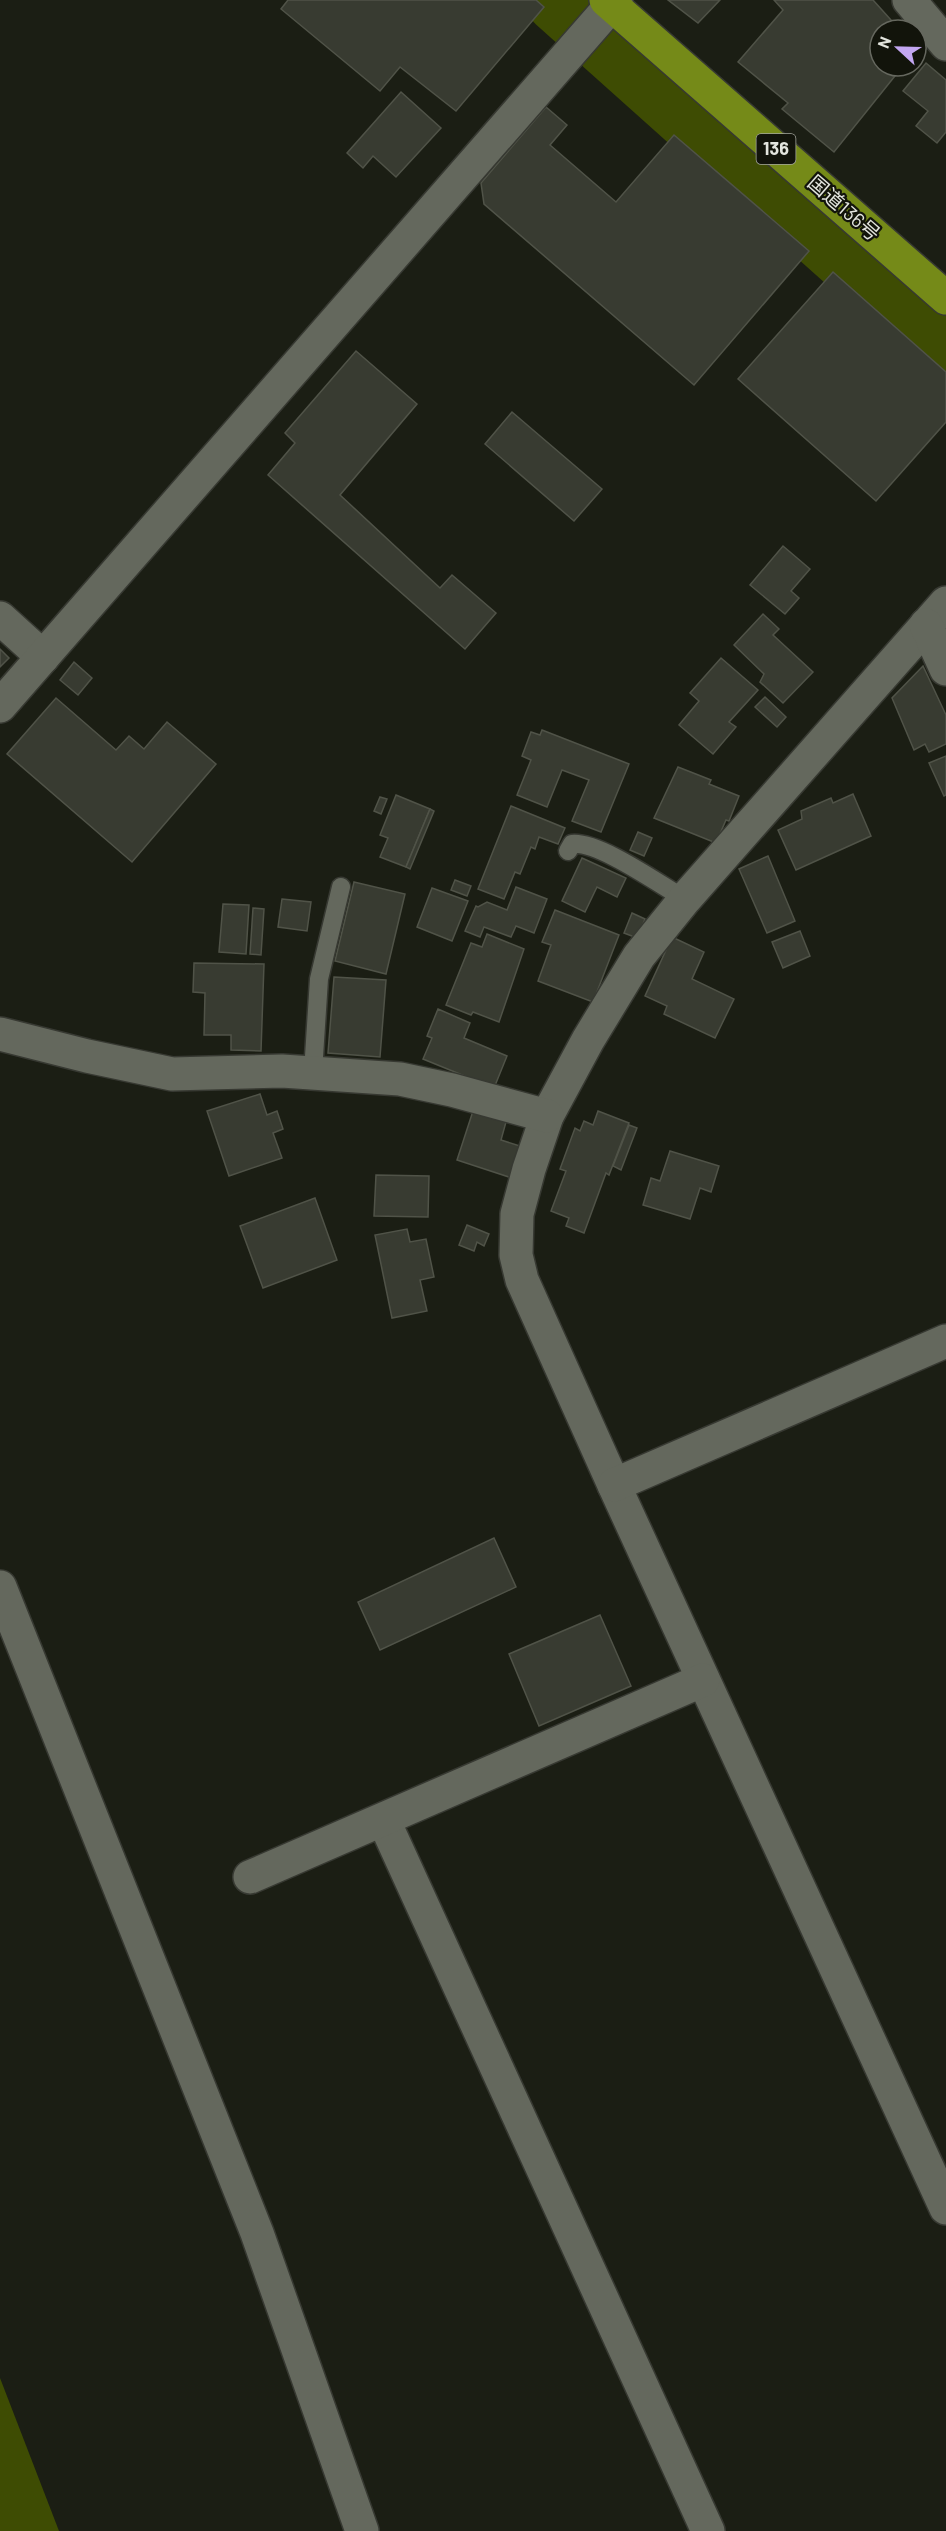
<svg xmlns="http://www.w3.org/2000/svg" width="946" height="2531" viewBox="0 0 946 2531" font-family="Barlow,'Noto Sans JP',sans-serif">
  <rect width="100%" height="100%" fill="#1b1e14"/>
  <polygon fill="#3e4c03" points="0,2378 59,2531 0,2531"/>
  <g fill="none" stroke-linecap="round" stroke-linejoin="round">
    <polyline stroke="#3e4c03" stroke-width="66" points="558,0 946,347"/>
  </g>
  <g fill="#383b31" stroke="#505348" stroke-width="1.5">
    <polygon points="288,0 536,0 544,7 456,111 400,67 380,91 281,9"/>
    <polygon points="668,0 720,0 698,23"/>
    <polygon points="774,0 873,0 900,30 880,30 880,66 903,66 834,152 782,109 788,103 738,62 783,10"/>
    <polygon points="926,63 946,80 946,132 937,143 916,126 928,111 903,91"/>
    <polygon points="401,92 441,128 396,177 373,156 363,168 347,153"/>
    <polygon points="546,107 567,125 550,145 616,202 674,135 809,251 694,385 484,204 481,183"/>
    <polygon points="833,272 946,372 946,422 876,501 738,379"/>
    <polygon points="356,351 417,404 340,495 440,588 452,575 496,613 465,649 268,475 295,443 285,433"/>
    <polygon points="512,412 602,489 574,521 485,444"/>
    <polygon points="783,546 810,569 791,591 799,598 785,614 750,585"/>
    <polygon points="763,614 779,629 773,635 813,672 783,703 760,682 764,674 734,645"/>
    <polygon points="0,649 9,658 0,667"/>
    <polygon points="721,658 758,690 729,722 736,727 713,754 679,725 699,701 690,693"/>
    <polygon points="74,662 92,678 78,695 60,680"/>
    <polygon points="923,666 946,715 946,744 929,752 925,744 914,750 892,698"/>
    <polygon points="765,697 786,717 777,727 755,707"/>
    <polygon points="56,698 116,750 129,736 144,749 167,722 216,764 132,862 7,754"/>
    <polygon points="542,730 629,764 601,832 572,821 589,780 562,770 547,807 517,795 531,760 522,756 531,732 540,735"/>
    <polygon points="946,756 946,795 944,796 929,763"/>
    <polygon points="678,767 711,780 709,784 739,796 729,821 726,820 716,843 654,818"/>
    <polygon points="853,794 871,836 796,870 778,830 802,819 801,811 831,798 833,803"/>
    <polygon points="396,795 430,809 406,867 380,857 388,838 380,835"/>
    <polygon points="380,797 387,799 381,814 374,811"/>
    <polygon points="511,806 565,828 558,844 539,837 535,849 531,847 520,874 515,872 504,899 478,889"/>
    <polygon points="430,809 434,811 410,869 406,867"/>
    <polygon points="638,832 652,838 644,856 630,850"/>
    <polygon points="768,856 795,921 767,933 739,869"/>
    <polygon points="582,858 626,878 617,897 597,887 585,912 562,901"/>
    <polygon points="455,880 471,886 467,896 451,890"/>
    <polygon points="354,882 405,894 386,974 335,961"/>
    <polygon points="516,887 547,899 534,933 516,926 511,937 484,927 480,937 465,931 476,906 478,907 487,902 507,910"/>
    <polygon points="432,888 468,901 452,941 417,927"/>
    <polygon points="282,899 311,902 307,931 278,927"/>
    <polygon points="223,904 249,905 246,954 219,952"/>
    <polygon points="253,908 264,909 261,955 250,954"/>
    <polygon points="555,910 619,935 593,1002 538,981 551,945 542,942"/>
    <polygon points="632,913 645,919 637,938 624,933"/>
    <polygon points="800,931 810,956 783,968 772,942"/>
    <polygon points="487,934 524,949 499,1022 473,1012 471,1015 446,1005 471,943 482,947"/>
    <polygon points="672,937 704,952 692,979 734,999 715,1038 664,1014 667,1006 645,996"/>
    <polygon points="194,963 264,964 261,1051 231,1050 231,1035 204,1035 205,993 193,992"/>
    <polygon points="334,977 386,980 380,1057 328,1053"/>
    <polygon points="438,1009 470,1023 464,1038 507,1056 494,1088 423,1059 432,1038 427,1036"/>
    <polygon points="260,1094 267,1115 277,1111 283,1129 273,1133 282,1158 229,1176 207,1111"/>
    <polygon points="473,1111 506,1122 501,1140 523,1147 512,1178 457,1160"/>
    <polygon points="598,1111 629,1123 609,1175 606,1173 584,1233 566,1226 569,1218 551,1211 566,1171 560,1169 575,1128 580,1131 584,1121 593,1125"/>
    <polygon points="629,1125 637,1128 621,1170 613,1166"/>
    <polygon points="670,1151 719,1166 711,1192 700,1188 690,1219 643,1205 651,1178 660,1181"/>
    <polygon points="376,1175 429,1176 428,1217 374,1216"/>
    <polygon points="315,1198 337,1260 263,1288 240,1226"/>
    <polygon points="467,1225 489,1234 484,1246 477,1242 474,1251 459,1245"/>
    <polygon points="407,1229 410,1242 426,1239 434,1277 420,1280 427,1311 392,1318 375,1235"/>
    <polygon points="494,1538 516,1587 380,1650 358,1602"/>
    <polygon points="600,1615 631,1686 539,1726 509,1654"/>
  </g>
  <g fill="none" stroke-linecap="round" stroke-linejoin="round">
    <g stroke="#373932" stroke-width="21">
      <g id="service">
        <path d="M568,851L572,844C599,841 660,885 685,899"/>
        <polyline points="313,1072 319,979 341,887"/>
      </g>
    </g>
    <g stroke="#373932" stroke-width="36">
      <g id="minor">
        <polyline points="909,0 946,44"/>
        <polyline points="946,603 685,899 639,956 588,1040 547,1116 529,1169 517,1214 516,1255 522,1280 614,1485 946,2208"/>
        <polyline points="0,618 43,657"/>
        <polyline points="926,625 946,669"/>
        <polyline points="0,706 616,0"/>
        <polyline points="0,1034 87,1056 172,1074 282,1071 400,1079 452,1090 547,1116"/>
        <polyline points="614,1485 946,1341"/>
        <polyline points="0,1587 257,2233 362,2531"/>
        <polyline points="384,1821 708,2531"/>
        <polyline points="250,1877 703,1680"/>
      </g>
    </g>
    <g stroke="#373932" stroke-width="36">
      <polyline id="trunk" points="606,0 946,298"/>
    </g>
    <use href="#service" stroke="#64685d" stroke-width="18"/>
    <use href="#minor" stroke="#64685d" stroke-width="33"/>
    <use href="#trunk" stroke="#758a18" stroke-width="33"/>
  </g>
  <g text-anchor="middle" stroke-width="4.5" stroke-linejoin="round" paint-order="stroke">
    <rect fill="#12140b" stroke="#a4a69f" stroke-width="1.5" x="756.5" y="134" width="39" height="30" rx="4.5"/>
    <g font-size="18" font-weight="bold" fill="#e3e5de">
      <text x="776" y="155">136</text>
    </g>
    <g font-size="20" fill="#e3e5de" stroke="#12140b">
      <text transform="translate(844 208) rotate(41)" y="7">国道136号</text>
    </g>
  </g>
  <g transform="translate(898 48) rotate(292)"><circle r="28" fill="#12140b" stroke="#66685f" stroke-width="1.5"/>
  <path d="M0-4.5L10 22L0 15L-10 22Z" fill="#c3a7f2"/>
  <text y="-9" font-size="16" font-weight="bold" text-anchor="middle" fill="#e3e5de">N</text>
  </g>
</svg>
